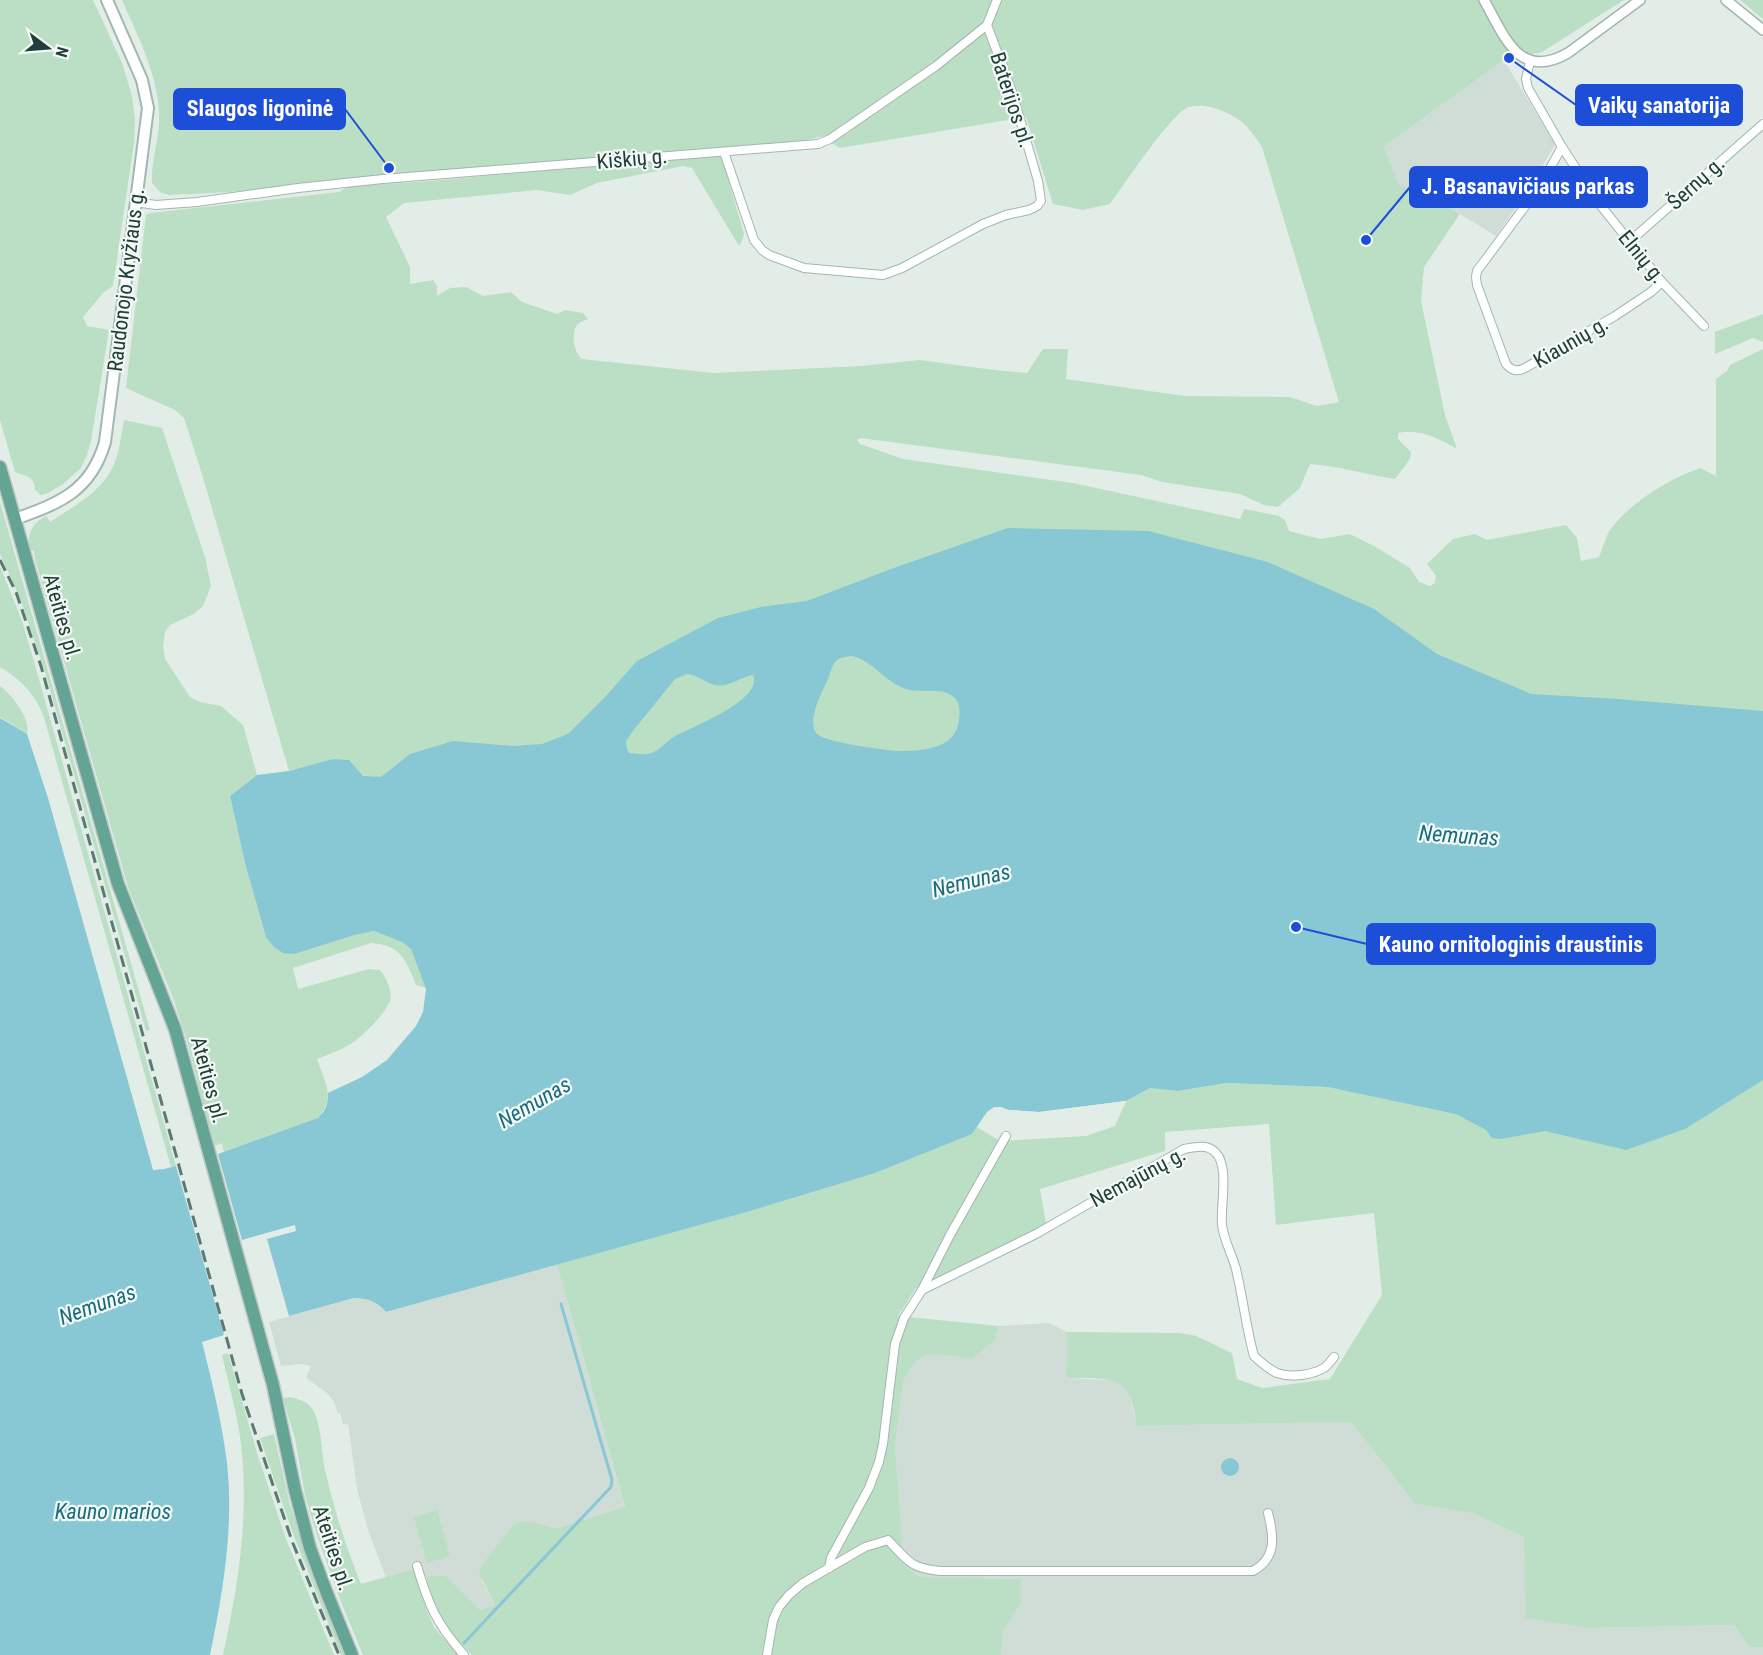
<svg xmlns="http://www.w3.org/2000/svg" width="1763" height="1655" viewBox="0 0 1763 1655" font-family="'Roboto Condensed',sans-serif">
  <rect width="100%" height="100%" fill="#e2ede8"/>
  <g fill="#d0ddd7">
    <polygon points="1504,60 1555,145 1524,196 1496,236 1460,214 1399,185 1384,146"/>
    <polygon points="557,1264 625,1508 558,1528 550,1528 527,1521 481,1579 495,1605 480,1610 446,1576 426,1576 415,1569 386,1578 368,1530 357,1489 348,1424 343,1424 340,1413 338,1414 334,1402 327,1393 306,1378 311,1366 300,1364 281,1366 269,1322 354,1298 363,1298 372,1301 380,1305 387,1312"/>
    <polygon points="1049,1323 1067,1332 1066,1378 1110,1380 1122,1384 1129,1394 1137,1426 1338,1422 1352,1423 1415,1504 1475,1514 1524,1537 1590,1628 1734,1625 1749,1647 1763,1647 1763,1655 1001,1655 1003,1632 1021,1603 1021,1579 919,1577 904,1564 895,1445 904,1379 917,1360 926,1356 935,1354 972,1359 995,1340 999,1326"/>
  </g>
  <g fill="#badfc4">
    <path d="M0,0H93L122,63L132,96L135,119L134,143L113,286L103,293L83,317L87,326L109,330L91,441L87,455L81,468L63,484L48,493L41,495L35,490C35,476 25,476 15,472L0,420Z"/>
    <path d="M122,0H1624L1542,52L1504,60L1384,146L1399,185L1460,214L1424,267L1421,301L1445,415L1457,449C1440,439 1419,428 1398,433V439L1411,452L1410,459L1395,479C1367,475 1339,466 1310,464L1300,488L1278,507L1264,505L1240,494L1162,482L1141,475L860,438L857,440L860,444L903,459L1073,483L1240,519L1244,509L1279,516L1285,520L1289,531L1320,539L1350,534L1376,547L1410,568L1419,582L1430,586L1435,583L1436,576L1427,564L1453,539L1475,534L1487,540L1566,525L1577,538L1581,561L1599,557C1603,548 1605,538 1610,530C1630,503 1668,479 1700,468L1716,476V379L1727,371L1730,365L1763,349V1647H1749L1734,1625L1590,1628L1526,1618L1524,1537L1475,1514L1415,1504L1352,1423L1338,1422L1137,1426C1135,1416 1133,1402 1128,1393C1118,1374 1085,1379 1066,1378L1067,1332L1180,1333L1196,1336L1232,1353L1237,1379L1262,1388L1330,1379L1382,1295L1374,1213L1276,1225L1269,1124L1165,1132V1151L1040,1189L1046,1224L916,1288L898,1316L999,1326L995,1340L972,1359L935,1354L926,1356L917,1360L904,1379L895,1445L904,1564L919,1577L1021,1579V1603L1003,1632L1001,1655H472C446,1629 434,1612 426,1576H446L480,1610L495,1605L479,1573L481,1566L514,1524C527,1516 544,1528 558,1528L625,1507L557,1264L743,1213L972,1134L977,1127L1000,1141L1086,1136L1115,1126L1126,1101L1150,1088L1178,1091L1226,1083L1328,1087L1361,1093L300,768L289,771L201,471L184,418L175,410L126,388L146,215L150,213L339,192L349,186L418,182L721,155L744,234L742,241L739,246L692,168L683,166L597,183L570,195L537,190L404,203L386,217L410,267V284L433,280L437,286V296L450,288L466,287L483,296L511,292L522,302L557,314L565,310L583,313L588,319C585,320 580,322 578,324C570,332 574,353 582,359L713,373L861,366L920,360L994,370L1027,373L1043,349H1068L1066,379L1184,396L1290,397L1317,406L1339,402L1262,147C1258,141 1253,134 1248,128C1236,114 1208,102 1189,107C1173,111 1123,186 1110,204L1083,210L1053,204L1026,117L840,148L832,143L828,135L792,143L399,174L229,192L169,195L160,192L152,183C151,163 158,143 159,123C161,80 139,39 122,0Z"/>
    <polygon points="1740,0 1763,0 1763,19"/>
    <polygon points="1763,314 1763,342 1753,338 1715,354 1715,332"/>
    <path d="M124,420L162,428L205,557L211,586L203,606L194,614L170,625L165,632L163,646L165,659L190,697L200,702L221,706L243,725L257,775L230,796L246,867L266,937L351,936L374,931L402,942L411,949L426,988L416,985C406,960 401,945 371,943L293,968L298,989L369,969L380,970C386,977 393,992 390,1001C385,1014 363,1036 352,1043C342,1050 329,1054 317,1059C325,1082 336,1098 318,1118L224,1152L222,1143L214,1146L188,1044L173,998L128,887L35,559L34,551L29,549C28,533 31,524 46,516L50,522C74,506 104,491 115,462C120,449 121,434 124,420Z"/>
    <polygon points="0,502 150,1030 146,1031 46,675 20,598 0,554"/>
    <path d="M0,566L22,621L35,665L176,1166L171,1167L43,714C33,692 21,680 0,667Z"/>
    <path d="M0,686C12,695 31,719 27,734L0,717Z"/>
    <path d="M228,1353L258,1456L286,1539L334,1655H223C239,1581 250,1512 240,1436C236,1409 228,1382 222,1355Z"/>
    <path d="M290,1397C299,1399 309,1402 313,1410C322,1426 321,1452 325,1470C334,1509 346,1547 361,1584L415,1569L427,1611L434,1627L458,1655H363L341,1602L317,1536L305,1495L295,1439L283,1398Z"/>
    <polygon points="274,1434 290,1505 311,1565 346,1655 341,1655 292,1531 260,1438"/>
    <polygon points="437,1510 450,1556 427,1563 414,1517"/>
  </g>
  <g fill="#87c8d4" fill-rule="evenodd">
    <path d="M1008,528L1148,531L1268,562L1374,609L1437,654L1531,694L1618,699L1763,711V1080L1685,1129L1626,1150L1545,1131L1501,1139L1492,1138L1486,1130L1456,1114L1328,1087L1226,1083L1178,1091L1150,1088L1126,1101L1039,1112L1009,1110L1001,1107H994L987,1112L972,1134L875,1173L743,1213L386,1312C378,1302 368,1298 354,1298L289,1316L267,1239L296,1231L295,1225L242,1240L218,1154L318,1118C326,1110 328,1105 328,1093L362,1077L387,1060L416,1026L423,1012L426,989L411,949L402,942L374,931L351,936L294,954L283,953L274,947L266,937L246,867L230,796L257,775L289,771L333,759L349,760L363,776L381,777L410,754L453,741L514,746L542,744L568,734L605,697L637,661L718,618L761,607L807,601L891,569ZM852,656C873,661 885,682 906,689C921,694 942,686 955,698C960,703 960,713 959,720C956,750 921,751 897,751C884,750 824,742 817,734C806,722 822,692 828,679C830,674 832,666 835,662C839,657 846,657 852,656ZM687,674C698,675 704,682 715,685C728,688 740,677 753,675C764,700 691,727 674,737C667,741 660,750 652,753C644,755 637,754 629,753L627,749L626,741L632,732L675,679Z"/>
    <path d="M0,718L27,734L48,798L153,1170L164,1169L176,1166L224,1335L202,1342C212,1382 222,1422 227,1463C234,1528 223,1592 210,1655H0Z"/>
    <circle cx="1230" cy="1467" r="9"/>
  </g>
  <polygon fill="#e2ede8" points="1126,1101 1125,1104 1040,1115 1008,1113 1009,1110 1039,1112"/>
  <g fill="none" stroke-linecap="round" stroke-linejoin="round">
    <polyline stroke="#87c8d4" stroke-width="3" points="464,1643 611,1487 612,1480 561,1304"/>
    <g stroke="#a4b5af" stroke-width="10">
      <g id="minor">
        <polyline points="1530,61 1526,79 1528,88 1562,147 1597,201 1662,282 1704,326"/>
        <path d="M1562,147L1545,177L1526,205L1477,271L1476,277L1477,285L1506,364C1512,371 1517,372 1525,368L1615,316L1651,292L1662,282"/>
        <polyline points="724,152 754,240 762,250 769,255 804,268 883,275 902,268 983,224 1006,215 1029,210 1037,206 1041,201 1038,181 1012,92 987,25 997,0"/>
        <polyline points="135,202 156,205 197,202 298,188 383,179 818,144 830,139 936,66 987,25"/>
        <polyline points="1629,242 1763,124"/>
        <path d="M922,1290L1036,1234L1184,1149C1195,1147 1207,1144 1215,1152C1230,1165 1220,1206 1222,1225C1224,1241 1232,1254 1236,1269C1243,1298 1246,1327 1254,1356C1261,1362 1268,1369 1277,1373C1291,1378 1312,1375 1324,1368C1328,1365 1331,1361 1334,1357"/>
        <path d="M417,1566C429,1606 436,1623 464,1655"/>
        <polyline points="829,1568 831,1558 869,1488 879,1462 883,1444 895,1344 904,1318 922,1290 950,1235 1006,1136"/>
        <path d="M767,1655L773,1620L779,1607L789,1595L803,1583L865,1547L888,1540C908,1561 910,1568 940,1571H1253C1277,1558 1274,1536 1268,1513"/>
      </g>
    </g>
    <g stroke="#a4b5af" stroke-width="12">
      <g id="tertiary">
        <path d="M1484,0C1505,37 1519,81 1568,53L1640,0"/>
        <polyline points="1726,0 1763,30"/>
      </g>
    </g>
    <g stroke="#a0b9b0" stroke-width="14">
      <path id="secondary" d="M15,519C60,503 91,491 105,442L148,108L142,80L107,0"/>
    </g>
    <g stroke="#c1c9c7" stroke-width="15">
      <polyline id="primary" points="0,467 118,884 175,1029 273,1385 295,1490 310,1548 326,1591 352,1655"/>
    </g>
    <use href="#minor" stroke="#fff" stroke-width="8"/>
    <use href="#tertiary" stroke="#fff" stroke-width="9"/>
    <use href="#secondary" stroke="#fff" stroke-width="10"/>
    <use href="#primary" stroke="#64a495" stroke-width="12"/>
    <polyline stroke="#5c7a72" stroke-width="3" stroke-dasharray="12 6" stroke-linecap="butt" points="0,560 16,592 41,666 242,1394 292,1541 339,1655"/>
  </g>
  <g text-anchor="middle" stroke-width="4.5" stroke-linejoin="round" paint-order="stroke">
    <g font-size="21" fill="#213f37" stroke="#f3f9f6">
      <text transform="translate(1012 100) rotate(72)" y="7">Baterijos pl.</text>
      <text transform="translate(632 159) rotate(-5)" y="7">Kiškių g.</text>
      <text transform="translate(1696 183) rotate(-42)" y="7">Šernų g.</text>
      <text transform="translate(1642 257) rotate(51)" y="7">Elnių g.</text>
      <text transform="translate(126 280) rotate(-83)" y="7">Raudonojo Kryžiaus g.</text>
      <text transform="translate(1571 342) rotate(-30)" y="7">Kiaunių g.</text>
      <text transform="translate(62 617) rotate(74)" y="7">Ateities pl.</text>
      <text transform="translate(209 1080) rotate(75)" y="7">Ateities pl.</text>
      <text transform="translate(1138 1177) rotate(-28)" y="7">Nemajūnų g.</text>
      <text transform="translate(333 1548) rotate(72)" y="7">Ateities pl.</text>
    </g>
    <g font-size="22" font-style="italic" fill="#186c7e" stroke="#f3f9f6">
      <text transform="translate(1459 835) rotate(4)" y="8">Nemunas</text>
      <text transform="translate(971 880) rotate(-14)" y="8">Nemunas</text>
      <text transform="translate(534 1102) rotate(-30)" y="8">Nemunas</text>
      <text transform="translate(97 1304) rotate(-20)" y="8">Nemunas</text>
      <text x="113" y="1519">Kauno marios</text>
    </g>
  </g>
  <path fill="none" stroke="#1d4ed8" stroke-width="2" d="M1509 58L1576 105M389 168L345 109M1366 240L1410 187M1296 927L1367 944"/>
  <g fill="#1d4ed8" stroke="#f3f9f6" stroke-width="2">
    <circle cx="1509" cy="58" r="6"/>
    <circle cx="389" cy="168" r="6"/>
    <circle cx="1366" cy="240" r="6"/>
    <circle cx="1296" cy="927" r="6"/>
  </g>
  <g fill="#1d4ed8" stroke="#1d4ed8" stroke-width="2">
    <rect x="1576" y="85" width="166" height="40" rx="6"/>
    <rect x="174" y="89" width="171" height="40" rx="6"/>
    <rect x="1410" y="167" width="237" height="40" rx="6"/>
    <rect x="1367" y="924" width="288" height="40" rx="6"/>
  </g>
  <g font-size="22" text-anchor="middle" font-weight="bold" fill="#fff">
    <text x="1659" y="113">Vaikų sanatorija</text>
    <text x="260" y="116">Slaugos ligoninė</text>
    <text x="1528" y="194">J. Basanavičiaus parkas</text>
    <text x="1511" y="952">Kauno ornitologinis draustinis</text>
  </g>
  <g transform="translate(48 48) rotate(106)" stroke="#f3f9f6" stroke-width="4.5" paint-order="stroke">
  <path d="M0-4.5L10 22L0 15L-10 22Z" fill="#213f37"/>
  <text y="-9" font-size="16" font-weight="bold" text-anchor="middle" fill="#213f37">N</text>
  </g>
</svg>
